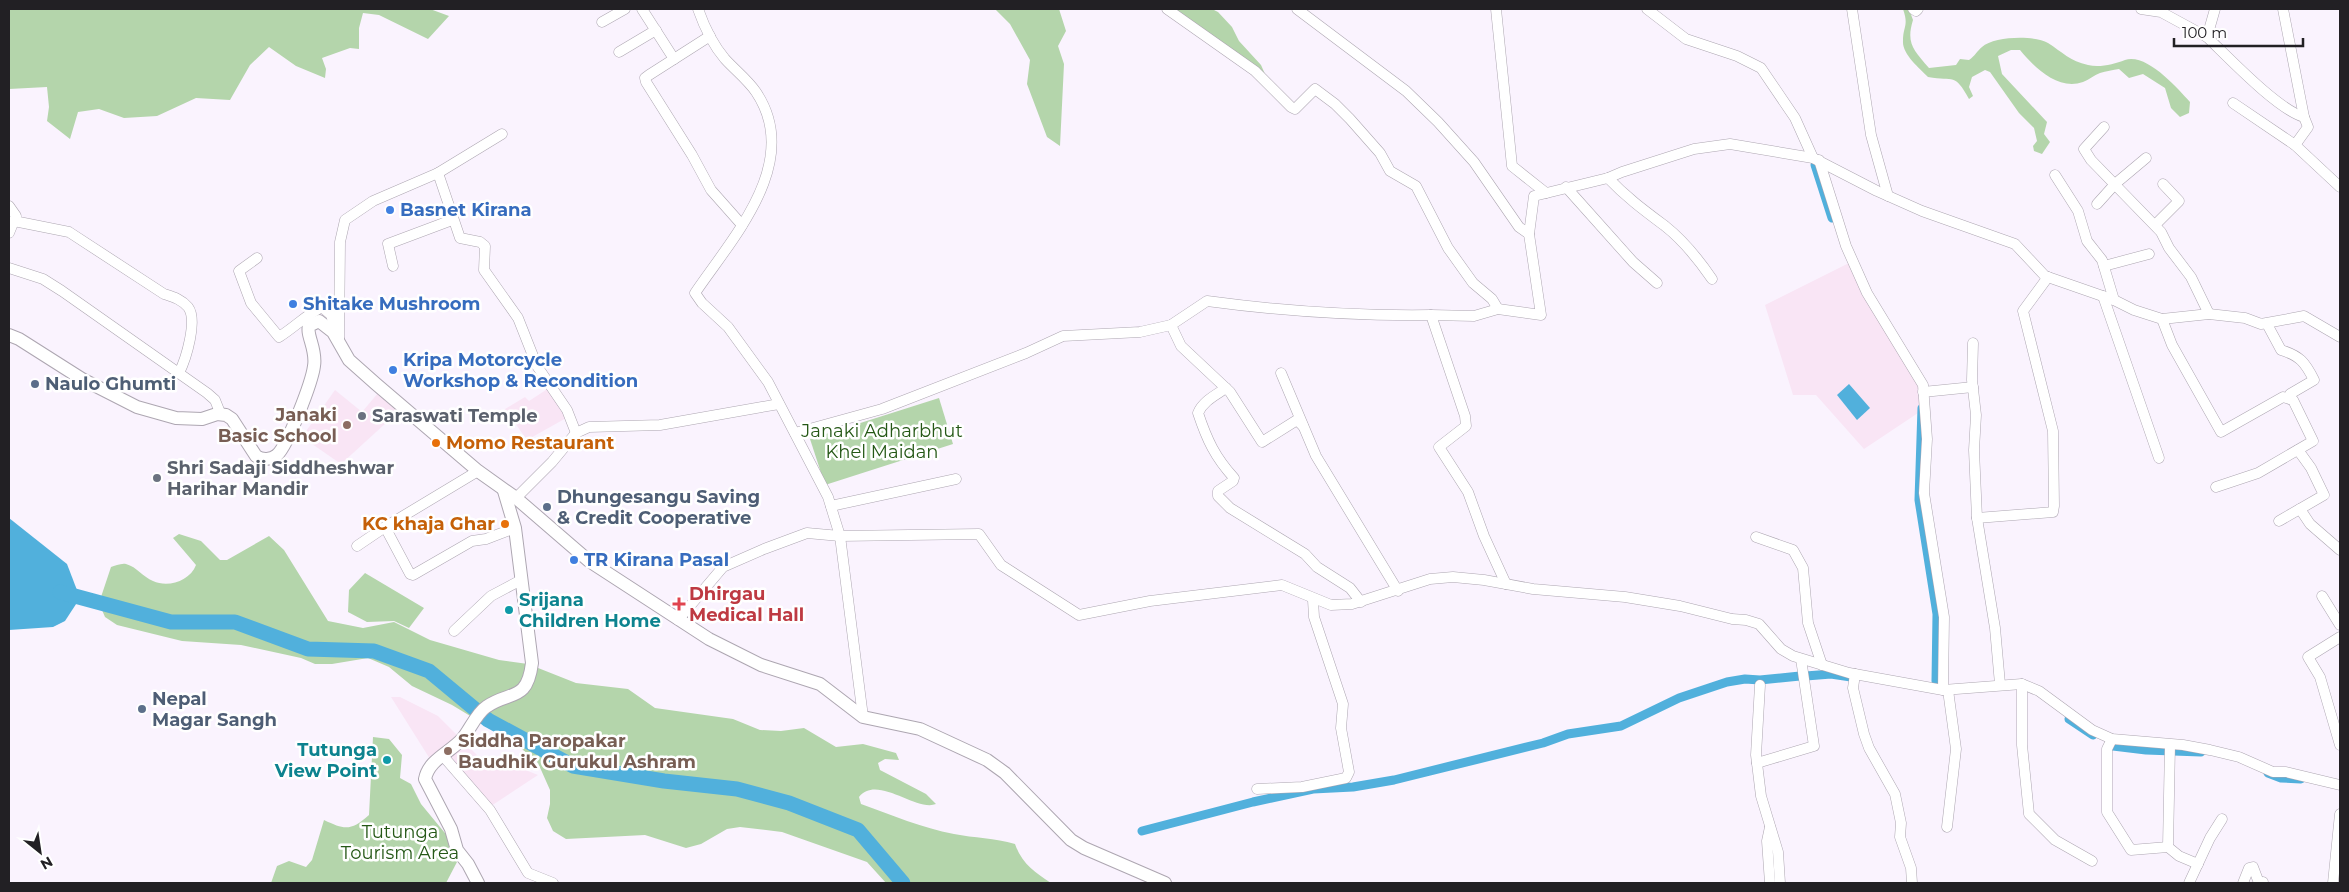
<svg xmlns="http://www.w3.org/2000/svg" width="2349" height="892" viewBox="0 0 2349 892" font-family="Montserrat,sans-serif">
  <rect width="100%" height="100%" fill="#faf3fe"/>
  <g fill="#f9e5f5">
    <polygon points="1849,263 1921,389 1921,411 1864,449 1816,395 1793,395 1765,305"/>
    <polygon points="549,388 568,417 527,440 505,409 525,397 529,401"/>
    <polygon points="335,390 362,412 379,392 399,411 341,464 302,437"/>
    <polygon points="391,697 400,697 438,716 491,769 518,767 538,775 491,806 449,758 430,759"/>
  </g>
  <g fill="#b4d5ab">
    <polygon points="9,9 430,9 449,16 428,39 379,15 363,13 359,28 359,49 350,48 322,58 326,69 325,78 296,66 269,47 250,65 230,100 196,98 157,116 124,118 99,109 78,112 70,139 47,121 49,107 47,87 9,89"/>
    <polygon points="995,9 1059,9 1066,31 1058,46 1064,64 1060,146 1047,137 1027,84 1030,60 1010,24"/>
    <polygon points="1171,9 1212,9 1218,12 1232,27 1239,41 1261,65 1268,81"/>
    <path d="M1903,9H1909L1913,20C1906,43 1913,49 1929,68L1956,65L1960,59L1969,60C1975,56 1977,51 1982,47C1994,36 2035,35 2048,43C2062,52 2070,61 2088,65C2100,68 2114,64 2125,60C2147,53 2177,88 2190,102L2189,113L2180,117L2171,108L2165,88L2143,74L2129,78L2119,69C2113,70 2106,71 2100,73C2094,75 2089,80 2083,82C2058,91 2034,67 2020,50H2011L1998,56L2002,74L2047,122L2044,134L2050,142L2042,154L2034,151L2033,146L2037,141L2034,128L2019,113L1990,72L1985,70L1972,77L1969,87L1973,96L1969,99C1954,72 1955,82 1928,77C1919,68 1902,54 1903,41C1903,26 1909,26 1903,9Z"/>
    <polygon points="939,398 953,444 825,485 810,439"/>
    <path d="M179,534L201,541L220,560H227L269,536L284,550L328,621L363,628L394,622L430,640L499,660L528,664L576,683L628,689L655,708L733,719L760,730L781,731L804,728L836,747L863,744L896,753L899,760L885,759L878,763L880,770L926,794L936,804C916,812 877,774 859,797L861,804C892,815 922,828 954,834C974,838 995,838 1015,844C1022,864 1035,872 1051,883H886L867,862L782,832L740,827L727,829L701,844L686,848L645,835L566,839L553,831L547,818L550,804V790L538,763L515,743L452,705L412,686L389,667L368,658L332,664H315L301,658L241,645L182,641L117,625L105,617L99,603L111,567C115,566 121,563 126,564C137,567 143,577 153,581C168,588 190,581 196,565L173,538Z"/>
    <polygon points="365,573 424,608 409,628 394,621 367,622 348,612 349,590"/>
    <path d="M373,737L389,739L402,755L400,778L411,784L421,804L449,838L457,862L446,883H271L277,866L289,861L306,867L312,860L324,820C345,830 351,831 369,815Z"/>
  </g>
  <g fill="#51b0dc">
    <polygon points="1849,384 1870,408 1857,420 1837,395"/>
    <polygon points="9,518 67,564 80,598 65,621 53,627 9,630"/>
  </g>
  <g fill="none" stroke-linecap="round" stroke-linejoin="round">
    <g stroke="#51b0dc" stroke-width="9">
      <polyline points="1815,165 1832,218"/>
      <polyline points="1922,408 1919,500 1937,614 1936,681"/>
      <polyline points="1806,676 1831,674 1851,677"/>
      <polyline points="2069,719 2093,735"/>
      <polyline points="2113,746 2146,750 2201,752"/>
      <polyline points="2268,773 2281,778 2301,779"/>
      <polyline points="1142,831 1253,802 1313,789 1353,787 1394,780 1543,743 1568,734 1621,726 1679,698 1727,682 1745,679 1760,680 1800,676"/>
    </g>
    <polyline stroke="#51b0dc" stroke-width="15" points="60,592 171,622 235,622 308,649 374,651 429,671 488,720 573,766 664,781 737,789 789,803 858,830 903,883"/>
    <g stroke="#ada6b1" stroke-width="11">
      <g id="minor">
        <polyline points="642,9 674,59"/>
        <path d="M698,9C704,26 713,45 725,59C735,70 748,80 756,92C803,162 733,237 695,293L702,303L728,327L768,382L828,497L840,536L863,717"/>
        <polyline points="1167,9 1255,71 1291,107 1295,109 1315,89 1335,104 1350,119 1380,153 1390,171 1416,186 1448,248 1473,283 1492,299 1498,309"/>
        <polyline points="1297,9 1406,91 1438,122 1474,162 1519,227 1529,234"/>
        <polyline points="1496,9 1512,166 1546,193"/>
        <polyline points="1647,9 1686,39 1737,56 1761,68 1795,118 1813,158"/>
        <polyline points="1852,9 1871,135 1888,196"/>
        <polyline points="1913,9 1916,11 1918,9"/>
        <polyline points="2141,9 2161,12 2207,37"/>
        <path d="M2215,9L2207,37C2228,57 2278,110 2304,117L2308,127L2295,145"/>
        <polyline points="2283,9 2304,117"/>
        <polyline points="602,22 625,9"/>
        <polyline points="710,36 649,75 645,78 646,82 692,155 711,190 742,225"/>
        <polyline points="619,52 656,30"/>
        <polyline points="2233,103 2295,145 2340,187"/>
        <polyline points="2104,127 2084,149 2091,160 2161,232 2169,248 2191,277 2209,314"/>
        <polyline points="1819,160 1846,246 1867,293 1923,385 1927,439 1924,493 1944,617 1943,690"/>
        <polyline points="438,173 460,238 480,242 485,246 484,270 518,318 537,366 567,410 576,433"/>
        <polyline points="2055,175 2078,211 2087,241 2102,260 2114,300"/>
        <path d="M1608,178C1626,197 1645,211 1665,226C1684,241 1699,260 1712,279"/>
        <polyline points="1566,187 1633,262 1657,283"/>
        <polyline points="2097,204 2115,184 2146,158"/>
        <polyline points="9,206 16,216 9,233"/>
        <path d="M14,221L69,232L164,294C173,297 181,299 188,307C198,320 186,359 179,373"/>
        <polyline points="2155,225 2179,201 2163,184"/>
        <path d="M257,258L239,271L251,303L279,337C295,327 306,315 322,307L331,315L336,331"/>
        <polyline points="393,266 388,244 452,220"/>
        <polyline points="2104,266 2149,254"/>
        <polyline points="9,268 43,279 62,291 207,393 215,400 221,415"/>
        <polyline points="2103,296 2159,458"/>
        <polyline points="2162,319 2172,345 2221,432 2283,397 2293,400 2313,441 2258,473 2216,487"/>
        <path d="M2267,324L2281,350C2300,356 2305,362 2314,380L2290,394V399"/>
        <polyline points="339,342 340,242 345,220 373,201 438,173 502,134"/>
        <polyline points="1973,343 1972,380 1976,415 1974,450 1977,518 1995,628 2000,684"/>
        <polyline points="1281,373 1316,456 1398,591"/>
        <path d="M1226,388C1216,395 1203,401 1198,413C1207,440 1215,457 1234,478L1233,481L1218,491V496L1230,508L1305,554L1317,567L1350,588L1361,602"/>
        <polyline points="1923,392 1973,387"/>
        <path d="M1303,426L1297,420L1262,442L1230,392L1181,346L1171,325L1207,301C1281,311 1356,316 1431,315"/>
        <polyline points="795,433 882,409 1026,353 1063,336 1140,332 1171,325"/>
        <polyline points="516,498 552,462 576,433 589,427 660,425 779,404"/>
        <polyline points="831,506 956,479"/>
        <polyline points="2300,509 2310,524 2340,550"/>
        <polyline points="1977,518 2053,512 2054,506 2053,431 2023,311 2048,277"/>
        <polyline points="2279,521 2324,495 2311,468 2298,450"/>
        <polyline points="385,527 478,471"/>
        <polyline points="1756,537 1793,550 1803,568 1808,623 1822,665"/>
        <polyline points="357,546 385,527 410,574 413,575 472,541 486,539 515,528"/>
        <polyline points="1506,584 1484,536 1468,492 1439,447 1466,426 1465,416 1431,315 1474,316 1498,309 1541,315 1529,234 1534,196 1608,178 1622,172 1694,149 1730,144 1813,158 1877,191 1922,211 2015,244 2045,276 2114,300 2134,310 2162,319 2209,314 2245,318 2261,324 2304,316 2340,337"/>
        <polyline points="2322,596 2340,625"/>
        <polyline points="678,620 723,567 764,549 807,533 840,536 979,534 1001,565 1079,615 1150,601 1282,585 1331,605 1352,604 1430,579 1453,577 1484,580 1533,589 1625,597 1680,606 1732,619 1746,620 1759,624 1781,649 1793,656 1849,673 1943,690 2022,684 2039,691 2092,730 2112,739 2183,745 2210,750 2239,757 2273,772 2286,772 2340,785"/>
        <polyline points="454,631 491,596 521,580"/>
        <polyline points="2340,637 2308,657 2320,677 2340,745"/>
        <polyline points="1855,674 1853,688 1864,734 1869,748 1895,794 1901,823 1900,837 1911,868 1912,883"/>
        <polyline points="2022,684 2022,745 2029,814 2055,840 2092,861"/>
        <polyline points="1760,685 1756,755 1761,796 1778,852 1780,883"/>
        <polyline points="2112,739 2107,749 2107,812 2131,850 2168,847"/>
        <polyline points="2170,745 2168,847 2179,856 2198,864"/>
        <polyline points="443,756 490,810 528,873 553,883"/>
        <polyline points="1757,763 1814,746 1801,659"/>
        <polyline points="1257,789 1302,787 1346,778 1349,772 1341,728 1343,704 1314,617 1313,600"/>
        <polyline points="1947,827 1956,749 1948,690"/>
        <polyline points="1770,883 1767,841 1770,827"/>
        <polyline points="2189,883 2210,838 2222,819"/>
        <polyline points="2243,883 2249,868 2253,867 2259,883 2263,882"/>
        <polyline points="2333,883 2340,814"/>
      </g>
    </g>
    <g stroke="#ada6b1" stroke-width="14">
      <g id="major">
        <path d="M9,335L19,339L82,379L137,407L176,418L202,419L217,414L226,415L232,419L256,456C262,460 271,460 277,455C288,445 312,382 314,366C317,350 306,335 309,326L319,321L333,332L349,360L376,384L478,471L516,498L589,561L709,639L761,665L820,684L863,717L920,729L987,760L1005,773L1071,840L1084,848L1165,883"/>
        <path d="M478,883L468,864L457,850L451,829L425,779C429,759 450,753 463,738C470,729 477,713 486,707C510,690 527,703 532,663L515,528L504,491"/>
      </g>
    </g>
    <use href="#minor" stroke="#fff" stroke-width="10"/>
    <use href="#major" stroke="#fff" stroke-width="12"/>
  </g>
  <g fill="#3f7fe0" stroke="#fff" stroke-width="2">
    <circle cx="390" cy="210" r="5"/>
    <circle cx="293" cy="304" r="5"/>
    <circle cx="393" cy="370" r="5"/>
    <circle cx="574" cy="560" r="5"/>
  </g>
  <g fill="#5c6f8a" stroke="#fff" stroke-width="2">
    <circle cx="35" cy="384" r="5"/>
    <circle cx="547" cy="507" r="5"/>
    <circle cx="142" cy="709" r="5"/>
  </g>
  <g fill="#6b7280" stroke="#fff" stroke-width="2">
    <circle cx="362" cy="416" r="5"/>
    <circle cx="157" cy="478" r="5"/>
  </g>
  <g fill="#8d6e63" stroke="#fff" stroke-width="2">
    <circle cx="347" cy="425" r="5"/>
    <circle cx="448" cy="751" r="5"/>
  </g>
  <g fill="#e8710a" stroke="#fff" stroke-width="2">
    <circle cx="436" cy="443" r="5"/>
    <circle cx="505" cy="524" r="5"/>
  </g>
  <path fill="#e0444e" stroke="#fff" stroke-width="2" d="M676.5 596.5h5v5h5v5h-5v5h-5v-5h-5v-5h5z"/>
  <g fill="#0f9aa8" stroke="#fff" stroke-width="2">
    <circle cx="509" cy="610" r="5"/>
    <circle cx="387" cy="760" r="5"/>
  </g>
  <g text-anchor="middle" stroke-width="5" stroke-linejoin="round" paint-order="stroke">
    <g font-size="18" font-weight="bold" fill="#366cbe" stroke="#fff" text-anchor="start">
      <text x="400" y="216">Basnet Kirana</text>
      <text x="303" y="310">Shitake Mushroom</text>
      <text x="403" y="366">Kripa Motorcycle<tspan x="403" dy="21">Workshop &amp; Recondition</tspan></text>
      <text x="584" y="566">TR Kirana Pasal</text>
    </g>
    <g font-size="18" font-weight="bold" fill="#4e5e75" stroke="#fff" text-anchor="start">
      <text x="45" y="390">Naulo Ghumti</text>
      <text x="557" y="503">Dhungesangu Saving<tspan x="557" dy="21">&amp; Credit Cooperative</tspan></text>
      <text x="152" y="705">Nepal<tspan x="152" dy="21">Magar Sangh</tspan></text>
    </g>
    <g font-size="18" font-weight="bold" fill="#785e54" stroke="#fff" text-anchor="end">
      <text x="337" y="421">Janaki<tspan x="337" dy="21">Basic School</tspan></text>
      <text x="458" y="747" text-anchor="start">Siddha Paropakar<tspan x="458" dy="21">Baudhik Gurukul Ashram</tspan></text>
    </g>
    <g font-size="18" font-weight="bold" fill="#5b616d" stroke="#fff" text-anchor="start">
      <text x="372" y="422">Saraswati Temple</text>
      <text x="167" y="474">Shri Sadaji Siddheshwar<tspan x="167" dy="21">Harihar Mandir</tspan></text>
    </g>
    <g font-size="18" fill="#255816" stroke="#fff">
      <text x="882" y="437">Janaki Adharbhut<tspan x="882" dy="21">Khel Maidan</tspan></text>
      <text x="400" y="838">Tutunga<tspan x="400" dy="21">Tourism Area</tspan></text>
    </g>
    <g font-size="18" font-weight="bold" fill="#c56008" stroke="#fff" text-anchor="start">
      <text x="446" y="449">Momo Restaurant</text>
      <text x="495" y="530" text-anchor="end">KC khaja Ghar</text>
    </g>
    <g font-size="18" font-weight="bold" fill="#be3a42" stroke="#fff" text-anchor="start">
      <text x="689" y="600">Dhirgau<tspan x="689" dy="21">Medical Hall</tspan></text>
    </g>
    <g font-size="18" font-weight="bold" fill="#0d838f" stroke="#fff" text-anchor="start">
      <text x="519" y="606">Srijana<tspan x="519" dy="21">Children Home</tspan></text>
      <text x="377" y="756" text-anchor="end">Tutunga<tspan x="377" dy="21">View Point</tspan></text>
    </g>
  </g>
  <rect width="2349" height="892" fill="none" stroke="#222024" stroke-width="20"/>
  <g transform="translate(40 852) rotate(150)" stroke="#ffffff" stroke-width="4" paint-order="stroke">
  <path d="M0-4L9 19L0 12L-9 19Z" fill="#222024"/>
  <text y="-8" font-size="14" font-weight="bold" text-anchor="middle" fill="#222024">N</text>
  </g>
  <path d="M2174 38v8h129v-8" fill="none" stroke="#222024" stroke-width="2.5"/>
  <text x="2182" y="38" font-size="15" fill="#222024" stroke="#ffffff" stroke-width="4" paint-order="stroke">100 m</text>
</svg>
